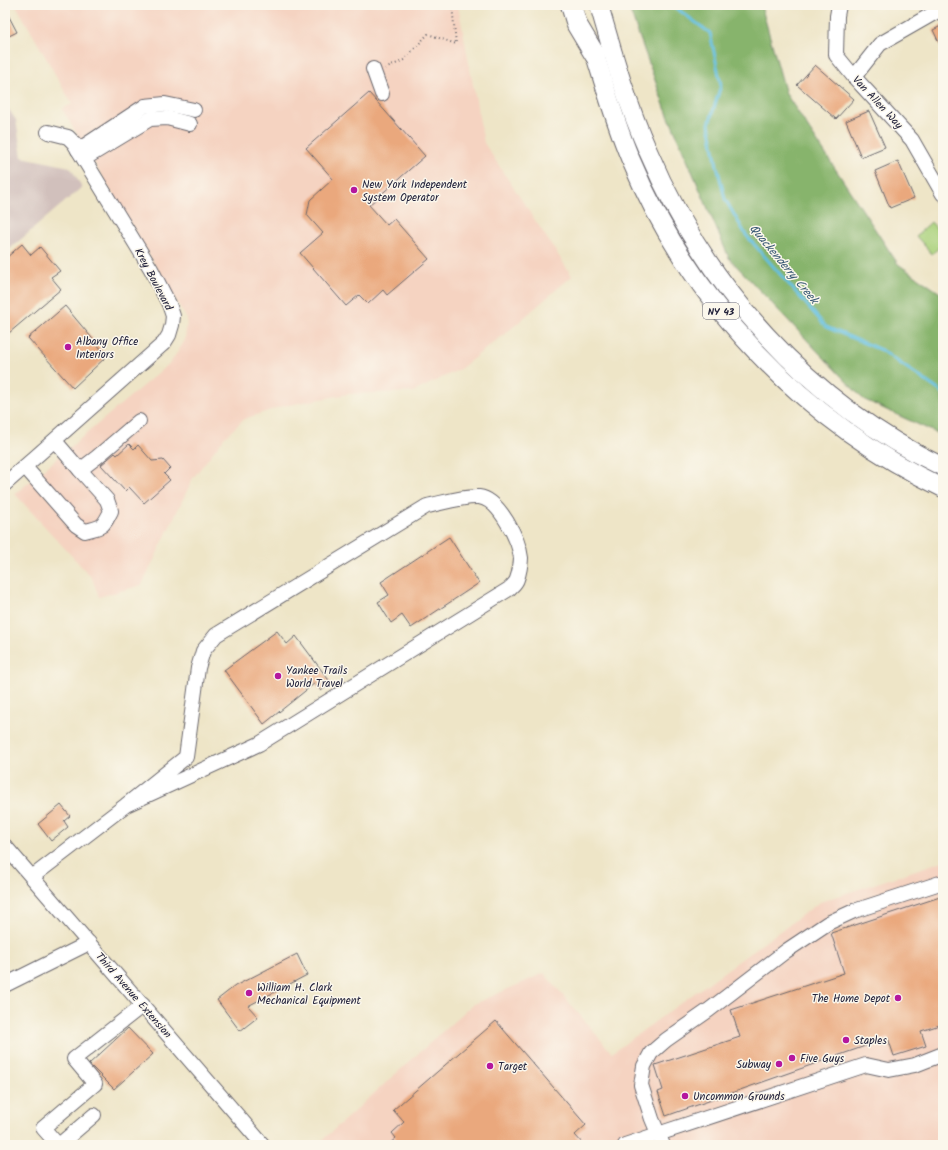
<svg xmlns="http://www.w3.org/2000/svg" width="948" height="1150" viewBox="0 0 948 1150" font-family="Kalam,sans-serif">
  <rect width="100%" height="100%" fill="#fbf7ec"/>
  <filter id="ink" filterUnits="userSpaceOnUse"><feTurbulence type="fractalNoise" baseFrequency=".025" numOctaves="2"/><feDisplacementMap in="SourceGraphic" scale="8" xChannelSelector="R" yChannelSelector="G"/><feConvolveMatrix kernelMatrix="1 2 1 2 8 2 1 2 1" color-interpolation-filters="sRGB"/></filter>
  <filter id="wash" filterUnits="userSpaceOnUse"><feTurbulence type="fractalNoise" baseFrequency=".012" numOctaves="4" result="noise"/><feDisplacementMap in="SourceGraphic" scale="16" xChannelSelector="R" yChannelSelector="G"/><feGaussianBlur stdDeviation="0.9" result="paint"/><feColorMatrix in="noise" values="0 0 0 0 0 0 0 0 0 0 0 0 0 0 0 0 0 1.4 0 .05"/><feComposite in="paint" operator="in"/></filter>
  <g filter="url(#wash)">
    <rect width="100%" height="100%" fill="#eee5c7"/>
    <g fill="#f5d3c1">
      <polygon points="16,5 458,5 484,143 572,276 512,328 460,369 413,392 348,394 283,406 244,419 224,438 193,478 142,585 99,597 92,578 15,494 171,362 185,340 187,319 62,109 72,104"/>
      <polygon points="943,861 943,1145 317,1145 472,1005 544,973 612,1053 820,902"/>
    </g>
    <polygon fill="#d1c0bc" points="5,104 16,120 22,157 70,167 82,187 5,253"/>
    <polygon fill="#aad27c" stroke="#667a5c" points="931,222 943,235 943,244 932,254 916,236"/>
    <polygon fill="#87b46c" stroke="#546b54" points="628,5 761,5 786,94 898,264 943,295 943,436 863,399 729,258 665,108"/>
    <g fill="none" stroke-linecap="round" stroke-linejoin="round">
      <polyline stroke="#63c0e1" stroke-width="3" points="672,5 710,33 721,85 709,124 717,166 725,199 746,235 826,327 881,350 943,393"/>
    </g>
    <g id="blocks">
      <g fill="#eaa87d">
        <polygon points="5,9 17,32 5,38"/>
        <polygon points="943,25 943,51 933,30"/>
        <polygon points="815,65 854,99 836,119 797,85"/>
        <polygon points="369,93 425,156 369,205 387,225 394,219 429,259 387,295 383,290 368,304 359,295 346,306 300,253 323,233 307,215 310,200 333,179 306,148"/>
        <polygon points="869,111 885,147 861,157 846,121"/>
        <polygon points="898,161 914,198 890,208 875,171"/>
        <polygon points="22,244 31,255 40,247 60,271 51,277 61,289 9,333 5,328 5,259"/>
        <polygon points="65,306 107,356 73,388 28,338"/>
        <polygon points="129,444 134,449 138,445 152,461 163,460 170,468 164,474 170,480 144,503 129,487 125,491 101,465 115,453 117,455"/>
        <polygon points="449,537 479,583 411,628 402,615 391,623 378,602 389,595 381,582"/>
        <polygon points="277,631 287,644 296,636 331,683 321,691 315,683 264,724 224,670"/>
        <polygon points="61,805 70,816 64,821 68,827 51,841 38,824"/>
        <polygon points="943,896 943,1024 921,1031 926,1046 894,1056 888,1038 666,1116 658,1092 663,1090 655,1065 740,1037 731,1010 844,973 831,933"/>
        <polygon points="297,954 307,975 248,1006 258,1017 240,1031 217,1000 235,986"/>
        <polygon points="496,1021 586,1125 575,1135 584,1145 388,1145 396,1138 392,1133 404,1122 393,1110"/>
        <polygon points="128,1028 153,1054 114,1089 89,1064"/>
      </g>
    </g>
  </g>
  <g filter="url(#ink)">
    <use href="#blocks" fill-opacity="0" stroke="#69666c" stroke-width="1"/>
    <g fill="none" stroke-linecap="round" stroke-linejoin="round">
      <g stroke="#69666c" stroke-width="16">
        <g id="minor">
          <polyline points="839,5 837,16 836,55 854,77 912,140 943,194"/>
          <polyline points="373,69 382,94"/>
          <polyline points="854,77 880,44 943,8"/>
          <polyline points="78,150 145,106 165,104 194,110"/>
          <polyline points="84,159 150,119 167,118 190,124"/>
          <polyline points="55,441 80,470 97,457 139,421"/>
          <path d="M25,467L76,525L85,531C103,527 103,527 111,511L107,500L80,470"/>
          <polyline points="5,484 164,343 169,335 172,325 173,316 169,304 151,269 74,143 68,137 48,132"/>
          <polyline points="5,846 263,1145"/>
          <path d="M32,877L126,805L259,744L509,589C512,586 516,583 517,579C519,574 521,563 521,558C519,540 499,499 479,497C463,496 442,503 427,506L216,635L203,651L198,668L186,757L126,805"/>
          <polyline points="5,985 89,943"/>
          <polyline points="58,1145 43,1128 95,1084 74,1059 143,1005"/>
          <polyline points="59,1145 94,1115"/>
          <polyline points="625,1145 866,1065 889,1070 915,1065 943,1054"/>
          <polyline points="663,1145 652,1119 641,1085 644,1066 651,1053 666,1040 709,1010 786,951 828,923 854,911 943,882"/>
        </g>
      </g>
      <g stroke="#69666c" stroke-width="20">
        <g id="major">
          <path d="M599,5C613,54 627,104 648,151C706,287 809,403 943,467"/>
          <path d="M595,55C606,90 616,125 630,158C690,302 803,421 943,488"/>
        </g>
      </g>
      <g stroke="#69666c" stroke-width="22">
        <polyline id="highway" points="571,5 577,25 595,55"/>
      </g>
      <polyline stroke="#69666c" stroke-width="2" stroke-dasharray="1 3" stroke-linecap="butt" points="385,69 404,60 428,34 456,44 452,5"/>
      <use href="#minor" stroke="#fff" stroke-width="14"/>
      <use href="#major" stroke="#fff" stroke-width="18"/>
      <use href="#highway" stroke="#fff" stroke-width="20"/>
    </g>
  </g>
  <g fill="#b5179e" stroke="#fbf7ec" stroke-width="1.5">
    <circle cx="354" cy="190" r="4"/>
    <circle cx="68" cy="347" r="4"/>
    <circle cx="278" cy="676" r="4"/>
    <circle cx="249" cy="993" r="4"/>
    <circle cx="898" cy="998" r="4"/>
    <circle cx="846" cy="1040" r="4"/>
    <circle cx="792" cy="1058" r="4"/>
    <circle cx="779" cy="1064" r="4"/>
    <circle cx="490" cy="1066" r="4"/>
    <circle cx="685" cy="1096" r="4"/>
  </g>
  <g text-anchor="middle" stroke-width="3" stroke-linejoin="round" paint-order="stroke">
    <rect fill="#fbf7ec" stroke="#636270" stroke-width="1" x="703" y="303" width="36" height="16" rx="3"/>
    <g font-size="10" font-weight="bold" fill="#22223b">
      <text x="721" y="315">NY 43</text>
    </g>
    <g font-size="11" fill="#22223b" stroke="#fbf7ec">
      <text transform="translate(878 102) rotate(47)" y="4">Van Allen Way</text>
      <text transform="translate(154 279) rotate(62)" y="4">Krey Boulevard</text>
      <text transform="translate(134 995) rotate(49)" y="4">Third Avenue Extension</text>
    </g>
    <g font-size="11" fill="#22223b" stroke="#fbf7ec" text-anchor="start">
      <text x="362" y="188">New York Independent<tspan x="362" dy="13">System Operator</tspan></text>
      <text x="76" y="345">Albany Office<tspan x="76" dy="13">Interiors</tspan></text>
      <text x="286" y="674">Yankee Trails<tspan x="286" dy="13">World Travel</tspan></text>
      <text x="257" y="991">William H. Clark<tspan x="257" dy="13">Mechanical Equipment</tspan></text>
      <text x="890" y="1002" text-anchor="end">The Home Depot</text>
      <text x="854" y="1044">Staples</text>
      <text x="800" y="1062">Five Guys</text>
      <text x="771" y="1068" text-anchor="end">Subway</text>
      <text x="498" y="1070">Target</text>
      <text x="693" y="1100">Uncommon Grounds</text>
    </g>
    <g font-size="12" font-style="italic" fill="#395975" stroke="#fbf7ec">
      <text transform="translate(784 264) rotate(50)" y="4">Quackenderry Creek</text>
    </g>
  </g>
  <rect width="948" height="1150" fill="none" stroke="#fbf7ec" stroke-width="20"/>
</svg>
